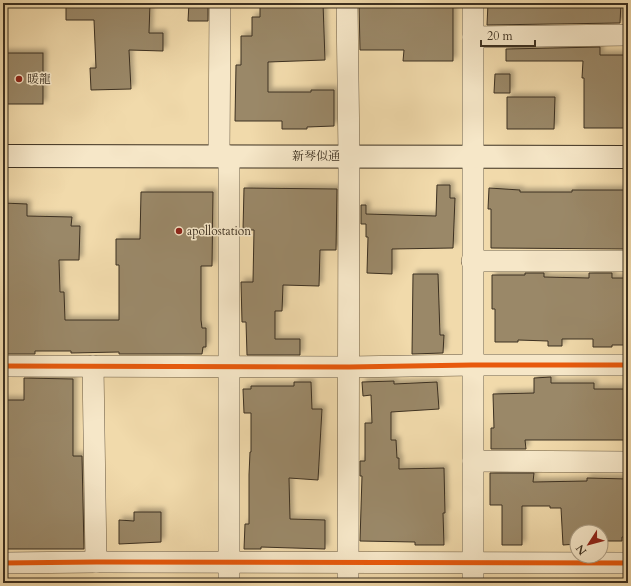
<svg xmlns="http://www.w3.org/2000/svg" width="631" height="586" viewBox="0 0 631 586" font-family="Cardo,'Noto Serif JP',serif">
  <defs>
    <filter id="shadow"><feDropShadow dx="3.5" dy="-3.5" stdDeviation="2" flood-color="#0004"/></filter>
  </defs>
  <rect width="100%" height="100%" fill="#f1daab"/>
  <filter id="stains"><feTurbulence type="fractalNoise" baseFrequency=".005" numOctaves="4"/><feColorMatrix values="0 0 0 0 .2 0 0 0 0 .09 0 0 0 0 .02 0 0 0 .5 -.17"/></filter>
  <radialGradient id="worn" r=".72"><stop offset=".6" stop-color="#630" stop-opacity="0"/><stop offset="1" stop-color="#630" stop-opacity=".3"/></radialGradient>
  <g fill="#9a8868" stroke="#3c3020" filter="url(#shadow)">
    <polygon points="66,3 150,3 149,33 163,33 163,51 129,50 131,89 91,90 90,68 96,68 94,20 66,20"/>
    <polygon points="189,3 208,3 208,21 188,21"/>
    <polygon points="260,3 323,3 325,60 268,62 268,92 311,92 311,90 334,90 334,126 307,127 307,129 282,129 282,121 235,121 236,65 241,65 241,36 252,36 252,17 260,17"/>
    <polygon points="359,3 453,3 453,61 403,61 404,50 360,50"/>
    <polygon points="488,3 621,3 620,23 487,25"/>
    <polygon points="600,47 600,55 625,55 624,85 628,85 628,128 584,128 584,78 582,78 583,61 506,61 506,49"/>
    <rect x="3" y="53" width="40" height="51"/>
    <polygon points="495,74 510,74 510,93 494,93"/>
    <polygon points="507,97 555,97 554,129 507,129"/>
    <polygon points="437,185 450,185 450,198 455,198 453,248 392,249 392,274 367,273 368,237 366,237 366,224 361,224 361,205 366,205 366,214 436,216"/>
    <polygon points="244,188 337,189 336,250 320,250 319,286 283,285 282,311 275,311 275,339 300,339 300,355 247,355 246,322 242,322 241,282 253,282 254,230 243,230"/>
    <polygon points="489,188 520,190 520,192 572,192 572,190 628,190 628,249 491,248 491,209 488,209"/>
    <polygon points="141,192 213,192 212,266 201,266 201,320 202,328 206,328 206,347 203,347 202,354 119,354 119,352 71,353 71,351 35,351 35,354 3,354 3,203 27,204 27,216 72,217 71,226 80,226 79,260 59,260 60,292 64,292 65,320 119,320 119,265 116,265 116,239 140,239"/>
    <polygon points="525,273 544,273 544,277 589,278 589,273 612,273 612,278 628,278 628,345 612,345 612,347 593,347 593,339 562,339 562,346 548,346 548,341 518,340 518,342 495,342 495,309 492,309 492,275 525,275"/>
    <polygon points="413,274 438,274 440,335 444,335 443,353 412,354"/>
    <polygon points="551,377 551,383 594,383 594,389 628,389 628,440 525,440 526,449 491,449 491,428 494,428 493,394 534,393 534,378"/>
    <polygon points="24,378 73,379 73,456 82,456 84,549 3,549 3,400 24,400"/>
    <polygon points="394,381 394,384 437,382 439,409 391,412 391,440 396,440 397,458 399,458 399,469 444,468 445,513 443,513 444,545 415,545 415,542 360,541 362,476 360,476 360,461 365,461 365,423 372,423 371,395 363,396 362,382"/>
    <polygon points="294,382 311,382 312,409 322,409 318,480 289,478 290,519 325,520 325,549 261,547 261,549 244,549 245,524 249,524 249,475 250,452 251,452 251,413 244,413 243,389 251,389 251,386 294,386"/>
    <polygon points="490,473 534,473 533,482 587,481 587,478 628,479 628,537 622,537 622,541 601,541 601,532 577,532 577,544 563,545 561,508 550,508 550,506 522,506 522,545 502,545 502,505 490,505"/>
    <polygon points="134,512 161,512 161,542 119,544 119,520 134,521"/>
  </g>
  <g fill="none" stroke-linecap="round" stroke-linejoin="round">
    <g stroke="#695a43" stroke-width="22">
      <g id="street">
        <polyline points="347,3 349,156 348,583"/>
        <polyline points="473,3 473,583"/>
        <polyline points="473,37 628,35"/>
        <polyline points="219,156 220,3"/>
        <polyline points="229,156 229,583"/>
        <polyline points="472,261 628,261"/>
        <polyline points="3,366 349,367 472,365 628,365"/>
        <polyline points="93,366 96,562"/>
        <polyline points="473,461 628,462"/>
        <polyline points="3,563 96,562 628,563"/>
      </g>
    </g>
    <g stroke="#3c3020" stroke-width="24">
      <polyline id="secondary" points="3,156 628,157"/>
    </g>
    <use href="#street" stroke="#f6e7c8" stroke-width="21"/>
    <use href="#secondary" stroke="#f6e7c8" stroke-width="22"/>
    <g stroke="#f6e7c8" stroke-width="8">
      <g id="cycleway">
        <polyline points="3,366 349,367 472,365 628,365"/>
        <polyline points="3,563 96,562 628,563"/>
      </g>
    </g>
    <use href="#cycleway" stroke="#e8590c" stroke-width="5"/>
  </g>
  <g fill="#8f2418" stroke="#f6e7c8" stroke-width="1.5">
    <circle cx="19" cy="79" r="4"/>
    <circle cx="179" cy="231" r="4"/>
  </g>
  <g text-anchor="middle" stroke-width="3" stroke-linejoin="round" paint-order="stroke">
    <g font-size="12" fill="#3c3020" stroke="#f6e7c8" text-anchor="start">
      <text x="27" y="83">暖龍</text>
      <text x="187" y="235">apollostation</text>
    </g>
    <g font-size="12" fill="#3c3020" stroke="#f6e7c8">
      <text x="316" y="160">新琴似通</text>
    </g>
  </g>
  <rect width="631" height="586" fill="none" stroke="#f1daab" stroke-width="16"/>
  <rect x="4" y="4" width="623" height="578" fill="none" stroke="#3c3020" stroke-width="2"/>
  <rect x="8" y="8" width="615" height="570" fill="none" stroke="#3c3020"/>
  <g transform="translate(589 544) rotate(234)"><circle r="19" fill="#f6e7c8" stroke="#ac9e85"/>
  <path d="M0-3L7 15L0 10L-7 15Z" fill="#8f2418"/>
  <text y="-6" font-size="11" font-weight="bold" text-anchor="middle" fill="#3c3020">N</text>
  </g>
  <path d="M481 40v6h54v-6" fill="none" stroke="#3c3020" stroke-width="2"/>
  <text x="487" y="40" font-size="12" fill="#3c3020" stroke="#f6e7c8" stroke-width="3" paint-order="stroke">20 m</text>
  <rect width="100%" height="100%" filter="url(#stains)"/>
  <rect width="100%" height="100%" fill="url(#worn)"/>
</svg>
